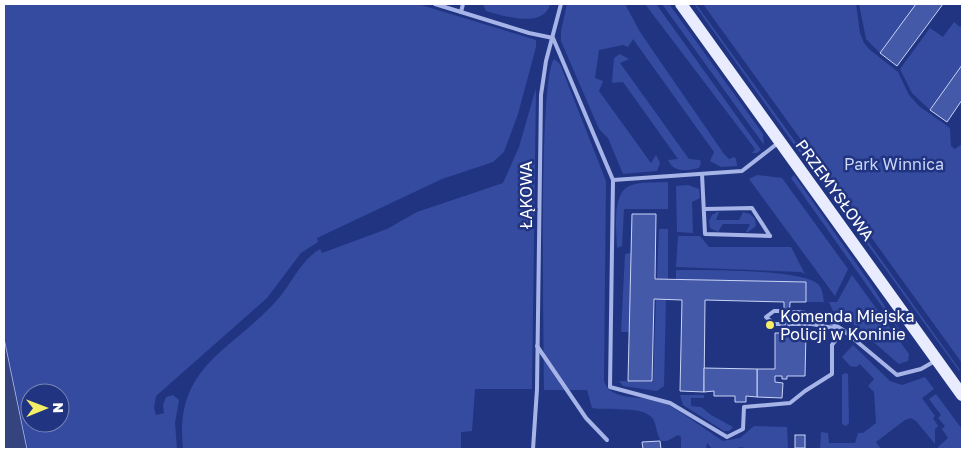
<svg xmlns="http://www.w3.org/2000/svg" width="966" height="453" viewBox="0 0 966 453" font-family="'Golos Text',sans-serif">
  <rect width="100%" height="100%" fill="#203481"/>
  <g fill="#344ba0" fill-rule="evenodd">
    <path d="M4,4H418L536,40V47L518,114L504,152L493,162L442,179L317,238L318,242L301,253L267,298L156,396L154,408L156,415L164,413L163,405L166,397L173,395L179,400L175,423L177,449H28L4,335ZM30,393H60V423H30Z"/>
    <path d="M483,4H550C544,29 503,16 486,11Z"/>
    <polygon points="567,4 625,4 640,32 724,154 729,159 734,157 736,159 737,166 721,167 710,161 714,152 633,39 628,47 623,45 599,50 595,78 603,81 599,91 651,163 656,155 660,163 657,171 623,174 608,138 599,129 561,41 561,31"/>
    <polygon points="645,4 656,4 761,150 757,153 752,153 755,149"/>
    <polygon points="662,4 669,4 763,134 764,145"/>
    <polygon points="694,4 696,4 805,155 803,157"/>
    <polygon points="703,4 856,4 860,33 864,43 869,49 898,72 909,95 919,106 950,128 951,146 955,149 962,144 962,363"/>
    <polygon points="859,4 916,4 880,53 866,39"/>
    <polygon points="954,22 960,27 962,25 962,64 930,110 912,93 900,69 930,28 943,37"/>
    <path d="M620,54L629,59L620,63L689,159L700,160L701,163L699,168C687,171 674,173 668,160L678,159L623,82L612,83L614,58Z"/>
    <path d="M554,59L560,64L606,181L604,381C610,402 643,395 660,401C677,408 706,430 723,441L740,438L754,426L787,427L788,449H755L738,447L739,449H712L707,443L706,449H681V437L678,435L667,441H661C656,434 657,425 653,419C644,405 607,411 592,408L587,390H544C544,345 538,79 554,59Z"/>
    <path d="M536,88L532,389H475L472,431L461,432V449H183C174,365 231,352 278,299C292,283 301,260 320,249L322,253L387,229L417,212L503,183L519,147Z"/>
    <polygon points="812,163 960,370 959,371 810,165"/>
    <polygon points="757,175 782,178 848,269 835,296 749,179"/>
    <polygon points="794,175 872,286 912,349 791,178"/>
    <path d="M668,182V209H624L622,246L617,248C617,231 611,195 629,186C640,181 656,183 668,182Z"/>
    <polygon points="688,185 699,189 700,198 692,202 693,233 677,232 676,186"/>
    <polygon points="717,212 719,212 716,220 739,220 743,212 750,214 755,219 756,226 748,232 746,232 750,224 723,224 718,232 710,228 709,221 712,215"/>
    <polygon points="659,229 668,229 668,279 657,279"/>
    <polygon points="678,236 700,236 709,247 791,247 805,274 801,272 676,267"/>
    <polygon points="631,253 629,332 621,332 625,254"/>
    <path d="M676,270C703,270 800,269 818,284C823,289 823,296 824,302H806V282L676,280Z"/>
    <polygon points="852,275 909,354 908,361 899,364 893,359 844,316 833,311 829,302 837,302"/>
    <polygon points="656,299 666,299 664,386 657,391 623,386 619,381 653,382"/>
    <polygon points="853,345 890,381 902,385 925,377 934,389 922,398 935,416 933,418 938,426 935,429 935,444 916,421 911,418 905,420 876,442 881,449 820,449 821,432 828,433 829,443 855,443 858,433 863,433 876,423 874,392 868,386 874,379 860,364 856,367 850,366 842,357"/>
    <polygon points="845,373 848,374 849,423 846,426 842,424 842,375"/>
    <polygon points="936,394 962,429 962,449 939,449 938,447 948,438 942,429 945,426 938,418 941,415 929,399"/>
    <polygon points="680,395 704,395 704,398 691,398 691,406 701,407 711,415 733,427 729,431 724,431 683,405"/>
  </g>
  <polygon fill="#35437e" stroke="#9aacea" points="4,338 27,449 4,449"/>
  <g fill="#4559a9" stroke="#cad4f6">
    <polygon points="916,4 943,4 897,66 880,53"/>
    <polygon points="962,65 962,100 947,122 930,110"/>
    <polygon points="632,214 656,214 655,279 806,282 806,302 790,302 789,324 789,333 806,333 805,376 787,376 787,379 782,379 782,376 775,376 775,382 783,383 782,398 757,397 757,369 775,369 775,333 784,333 784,302 705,300 704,392 680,391 682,300 654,299 652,381 628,381"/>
    <polygon points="704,368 757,369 757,397 746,396 746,402 735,402 735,396 714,396 714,391 704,392"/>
    <rect x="795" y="435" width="10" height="13"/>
    <polygon points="660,441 661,449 643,449 642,442"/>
  </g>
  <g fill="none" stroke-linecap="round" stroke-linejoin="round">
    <g stroke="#a6b4e8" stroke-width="4">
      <polyline points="435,4 529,33 553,38 613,180 742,171 778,143"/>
      <polyline points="461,12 463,4"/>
      <polyline points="702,174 705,234 770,236"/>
      <polyline points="613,180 610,387 670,403 727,437 743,429 744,407 790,403 805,391 832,374 832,345 843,330 897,375 921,369 935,361"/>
      <polyline points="705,209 752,208 770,236"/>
      <path d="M790,312C811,311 825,318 843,330"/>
      <polyline points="784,324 774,324 766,317 774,311 784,311"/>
      <polyline points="789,324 812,324 839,329"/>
      <polyline points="537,346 586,418 607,440"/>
      <polyline points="533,449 537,389 541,95 546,61 561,4"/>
    </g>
    <polyline stroke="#e9ecfe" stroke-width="12" points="681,4 962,395"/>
  </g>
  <circle fill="#f6ee67" stroke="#203481" stroke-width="2" cx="770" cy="325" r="5"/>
  <g text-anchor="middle" stroke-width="5" stroke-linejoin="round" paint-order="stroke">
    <g font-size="16" fill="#cad4f6" stroke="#203481">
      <text x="894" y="170">Park Winnica</text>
    </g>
    <g font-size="16" fill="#fff" stroke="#203481">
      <text transform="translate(835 190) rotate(54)" y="6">PRZEMYSŁOWA</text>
      <text transform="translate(526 195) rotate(-90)" y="6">ŁĄKOWA</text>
    </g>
    <g font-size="16" fill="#fff" stroke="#203481" text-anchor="start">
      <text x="780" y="322">Komenda Miejska<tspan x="780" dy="18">Policji w Koninie</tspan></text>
    </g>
  </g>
  <rect width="966" height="453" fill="none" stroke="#ffffff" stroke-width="10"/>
  <g transform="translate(45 408) rotate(89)"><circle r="24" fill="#203481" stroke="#7985b3"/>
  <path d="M0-4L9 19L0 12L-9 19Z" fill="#f6ee67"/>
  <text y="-8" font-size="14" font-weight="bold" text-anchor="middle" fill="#ffffff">N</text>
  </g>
</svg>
